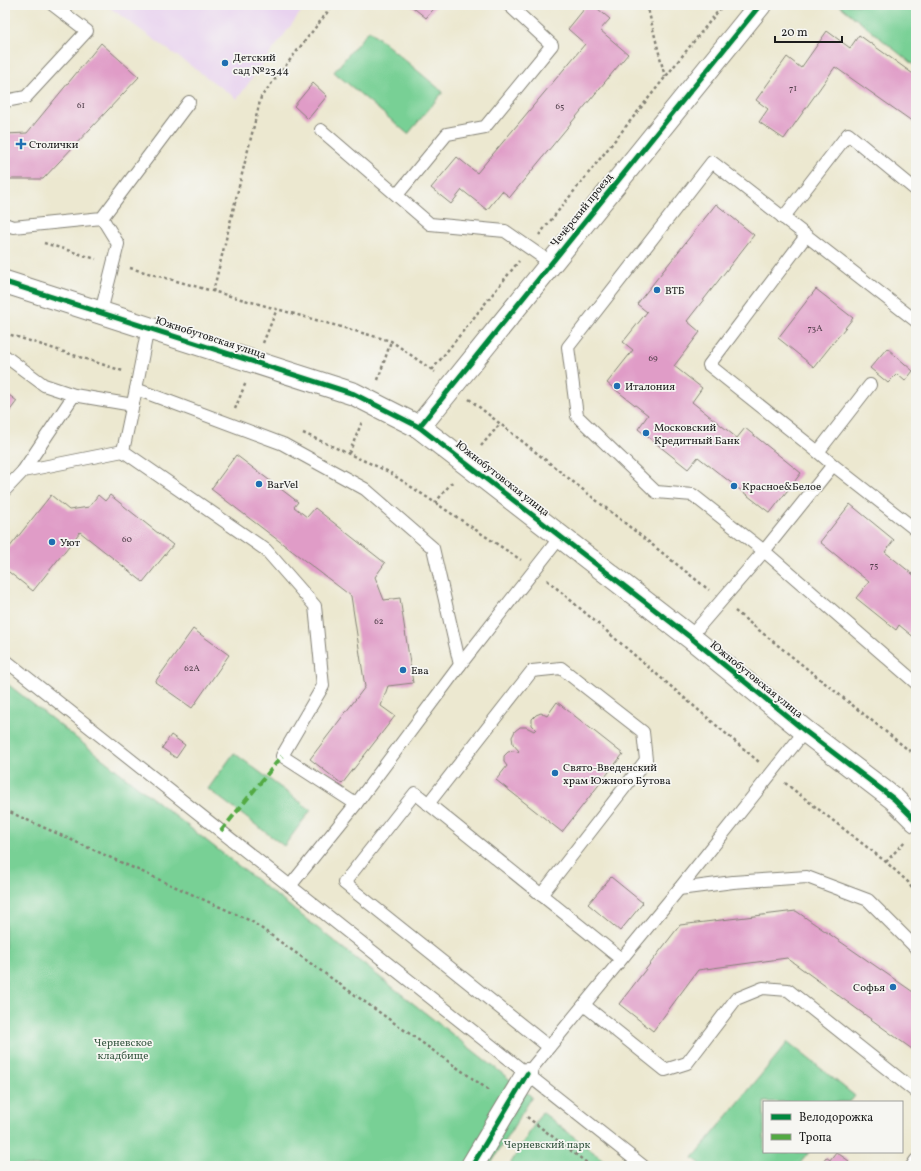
<svg xmlns="http://www.w3.org/2000/svg" width="921" height="1171" viewBox="0 0 921 1171" font-family="Vollkorn,serif">
  <rect width="100%" height="100%" fill="#f6f6f2"/>
  <filter id="ink" filterUnits="userSpaceOnUse"><feTurbulence type="fractalNoise" baseFrequency=".025" numOctaves="2"/><feDisplacementMap in="SourceGraphic" scale="8" xChannelSelector="R" yChannelSelector="G"/><feConvolveMatrix kernelMatrix="1 2 1 2 8 2 1 2 1" color-interpolation-filters="sRGB"/></filter>
  <filter id="wash" filterUnits="userSpaceOnUse"><feTurbulence type="fractalNoise" baseFrequency=".012" numOctaves="4" result="noise"/><feDisplacementMap in="SourceGraphic" scale="16" xChannelSelector="R" yChannelSelector="G"/><feGaussianBlur stdDeviation="0.9" result="paint"/><feColorMatrix in="noise" values="0 0 0 0 0 0 0 0 0 0 0 0 0 0 0 0 0 1.4 0 .05"/><feComposite in="paint" operator="in"/></filter>
  <g filter="url(#wash)">
    <rect width="100%" height="100%" fill="#ece8d0"/>
    <polygon fill="#e8d2ef" points="106,5 306,5 237,99"/>
    <g fill="#78d095" stroke="#4a7658">
      <polygon points="839,5 916,5 916,67"/>
      <polygon points="369,30 443,92 408,134 334,72"/>
      <polygon points="5,682 532,1097 489,1166 5,1166"/>
      <polygon points="234,753 311,810 284,846 208,789"/>
      <polygon points="788,1042 855,1096 850,1102 764,1102 764,1152 809,1152 798,1166 703,1166 693,1158"/>
      <polygon points="542,1112 611,1166 509,1166"/>
    </g>
    <g id="blocks">
      <g fill="#e09cc7">
        <polygon points="410,5 437,5 426,18"/>
        <polygon points="581,5 602,5 598,9 610,19 600,30 628,54 510,197 502,191 487,210 462,190 451,204 431,188 457,157 477,173 585,44 568,29 585,8"/>
        <polygon points="827,31 850,48 859,35 916,76 916,124 835,67 784,139 759,122 768,109 756,100 787,57 801,68"/>
        <polygon points="101,43 139,77 43,179 5,179 5,134 27,133"/>
        <polygon points="313,83 327,96 308,119 294,106"/>
        <polygon points="716,204 754,235 687,321 700,332 674,366 702,388 692,402 737,438 745,428 801,473 770,513 698,457 688,469 638,429 648,415 607,383 633,350 623,342 647,312 637,304"/>
        <polygon points="816,289 853,318 814,367 778,338"/>
        <polygon points="887,348 913,371 905,381 897,374 888,383 870,368"/>
        <polygon points="5,392 17,401 5,417"/>
        <polygon points="236,455 298,502 294,507 307,517 315,508 385,563 375,577 384,600 400,598 413,683 388,686 381,706 395,716 342,784 310,759 365,687 351,596 211,489"/>
        <polygon points="51,495 69,510 89,507 98,495 105,501 110,495 173,545 143,582 80,532 33,591 5,569 5,553"/>
        <polygon points="850,504 894,540 885,552 916,577 916,639 899,625 896,630 856,598 869,582 820,542"/>
        <polygon points="193,629 229,655 192,708 155,682"/>
        <polygon points="557,702 623,754 562,832 496,780 507,766 504,762 504,756 508,752 513,751 518,752 519,751 513,744 512,737 515,731 520,727 526,727 534,731 536,729 532,725 532,719 536,715 541,713 547,716"/>
        <polygon points="171,735 185,745 176,758 162,748"/>
        <polygon points="611,877 643,903 620,931 588,904"/>
        <polygon points="796,911 916,994 916,1052 787,958 698,970 653,1031 619,1004 680,925"/>
        <polygon points="836,1152 849,1161 845,1166 824,1166 821,1164 826,1157 830,1160"/>
      </g>
    </g>
  </g>
  <g filter="url(#ink)">
    <use href="#blocks" fill-opacity="0" stroke="#848276" stroke-width="1"/>
    <g fill="none" stroke-linecap="round" stroke-linejoin="round">
      <g stroke="#848276" stroke-width="14">
        <g id="service">
          <polyline points="5,101 26,97 87,31 53,5"/>
          <polyline points="321,130 430,224 505,231 551,263"/>
          <polyline points="397,195 447,134 485,127 552,45 509,5"/>
          <polyline points="783,218 848,134 916,190"/>
          <polyline points="5,224 13,227 102,218 189,102"/>
          <polyline points="806,236 709,365 818,452 870,385"/>
          <polyline points="101,312 118,244 102,218"/>
          <polyline points="916,321 712,162 568,347 577,416 656,492 693,495 764,551 916,683"/>
          <polyline points="148,327 136,389 283,444 365,489 433,548 460,665"/>
          <polyline points="5,356 44,385 74,395"/>
          <polyline points="136,389 123,451 266,550 315,606 323,686 282,756 356,804 460,665 561,536"/>
          <polyline points="818,452 833,465 916,530"/>
          <polyline points="23,471 74,395 133,405"/>
          <polyline points="5,490 23,471 123,451"/>
          <polyline points="690,637 764,551 833,465"/>
          <polyline points="5,660 643,1166"/>
          <polyline points="428,804 532,671 561,668 643,732 646,760 541,895"/>
          <polyline points="290,886 356,804"/>
          <polyline points="679,889 733,882 807,877 868,900 916,948"/>
          <polyline points="584,1005 665,1070 687,1063 736,999 763,988 788,990 916,1092"/>
          <polyline points="549,1047 344,883 415,793 621,959"/>
          <polyline points="527,1074 679,889 805,731"/>
          <polyline points="912,1166 916,1160"/>
        </g>
      </g>
      <g stroke="#848276" stroke-width="24">
        <g id="minor">
          <polyline points="419,427 760,5"/>
          <polyline points="472,1166 527,1074"/>
        </g>
      </g>
      <g stroke="#848276" stroke-width="24">
        <polyline id="tertiary" points="5,282 354,394 419,427 690,637 805,731 894,799 916,821"/>
      </g>
      <g stroke="#848276" stroke-width="2.5" stroke-dasharray="3 3" stroke-linecap="butt">
        <polyline points="647,5 665,77"/>
        <polyline points="539,235 723,5"/>
        <polyline points="44,243 96,259"/>
        <polyline points="130,268 391,341 435,372"/>
        <polyline points="213,292 261,97 333,5"/>
        <polyline points="5,333 123,371"/>
        <polyline points="263,343 277,309"/>
        <polyline points="432,370 519,261"/>
        <polyline points="378,380 391,341"/>
        <polyline points="469,399 709,590"/>
        <polyline points="235,409 246,382"/>
        <polyline points="303,433 389,472 521,560"/>
        <polyline points="481,446 500,424"/>
        <polyline points="349,453 362,422"/>
        <polyline points="435,503 453,481"/>
        <polyline points="547,580 759,762"/>
        <polyline points="735,611 916,756"/>
        <polyline points="785,783 886,862 908,882 916,895"/>
        <polyline points="5,810 251,921 490,1091"/>
        <polyline points="886,862 906,840"/>
        <polyline points="527,1117 591,1166"/>
      </g>
      <use href="#service" stroke="#fff" stroke-width="12"/>
      <use href="#minor" stroke="#fff" stroke-width="22"/>
      <use href="#tertiary" stroke="#fff" stroke-width="22"/>
      <polyline stroke="#52a943" stroke-width="4" stroke-dasharray="8 4" stroke-linecap="butt" points="221,831 282,756"/>
      <g stroke="#f6f6f2" stroke-width="8">
        <g id="cycleway">
          <polyline points="5,282 354,394 419,427 690,637 805,731 894,799 916,821"/>
          <polyline points="419,427 760,5"/>
          <polyline points="472,1166 527,1074"/>
        </g>
      </g>
      <use href="#cycleway" stroke="#00873e" stroke-width="5"/>
    </g>
  </g>
  <g fill="#1f6fb2" stroke="#f6f6f2" stroke-width="1.5">
    <circle cx="225" cy="63" r="4"/>
    <path d="M19 138h4v4h4v4h-4v4h-4v-4h-4v-4h4z"/>
    <circle cx="657" cy="290" r="4"/>
    <circle cx="617" cy="386" r="4"/>
    <circle cx="646" cy="433" r="4"/>
    <circle cx="259" cy="484" r="4"/>
    <circle cx="734" cy="486" r="4"/>
    <circle cx="52" cy="542" r="4"/>
    <circle cx="403" cy="670" r="4"/>
    <circle cx="555" cy="773" r="4"/>
    <circle cx="893" cy="987" r="4"/>
  </g>
  <g text-anchor="middle" stroke-width="3.5" stroke-linejoin="round" paint-order="stroke">
    <g font-size="9" fill="#4d3c47">
      <text x="793" y="91">71</text>
      <text x="81" y="108">61</text>
      <text x="560" y="109">65</text>
      <text x="815" y="331">73А</text>
      <text x="653" y="361">69</text>
      <text x="127" y="542">60</text>
      <text x="874" y="568">75</text>
      <text x="379" y="624">62</text>
      <text x="192" y="671">62А</text>
    </g>
    <g font-size="11" fill="#1c1c1c" stroke="#f6f6f2" text-anchor="start">
      <text x="233" y="61">Детский<tspan x="233" dy="13">сад №2344</tspan></text>
      <text x="29" y="148">Столички</text>
      <text x="665" y="294">ВТБ</text>
      <text x="625" y="390">Италония</text>
      <text x="654" y="431">Московский<tspan x="654" dy="13">Кредитный Банк</tspan></text>
      <text x="267" y="488">BarVel</text>
      <text x="742" y="490">Красное&amp;Белое</text>
      <text x="60" y="546">Уют</text>
      <text x="411" y="674">Ева</text>
      <text x="563" y="771">Свято-Введенский<tspan x="563" dy="13">храм Южного Бутова</tspan></text>
      <text x="885" y="991" text-anchor="end">Софья</text>
    </g>
    <g font-size="11" fill="#1c1c1c" stroke="#f6f6f2">
      <text transform="translate(581 210) rotate(-51)" y="4">Чечёрский проезд</text>
      <text transform="translate(211 337) rotate(18)" y="4">Южнобутовская улица</text>
      <text transform="translate(503 478) rotate(38)" y="4">Южнобутовская улица</text>
      <text transform="translate(757 679) rotate(39)" y="4">Южнобутовская улица</text>
    </g>
    <g font-size="11" fill="#3c5b46" stroke="#f6f6f2">
      <text x="123" y="1046">Черневское<tspan x="123" dy="13">кладбище</tspan></text>
      <text x="547" y="1148">Черневский парк</text>
    </g>
  </g>
  <rect width="921" height="1171" fill="none" stroke="#f6f6f2" stroke-width="20"/>
  <rect x="763" y="1101" width="140" height="52" fill="#f6f6f2" stroke="#9f9f9c"/>
  <rect x="771" y="1114" width="20" height="6" fill="#00873e" stroke="#9f9f9c"/>
  <text x="799" y="1121" font-size="12" fill="#1c1c1c">Велодорожка</text>
  <rect x="771" y="1134" width="20" height="6" fill="#52a943" stroke="#9f9f9c"/>
  <text x="799" y="1141" font-size="12" fill="#1c1c1c">Тропа</text>
  <path d="M775 36v6h67v-6" fill="none" stroke="#1c1c1c" stroke-width="2"/>
  <text x="781" y="36" font-size="12" fill="#1c1c1c" stroke="#f6f6f2" stroke-width="3" paint-order="stroke">20 m</text>
</svg>
